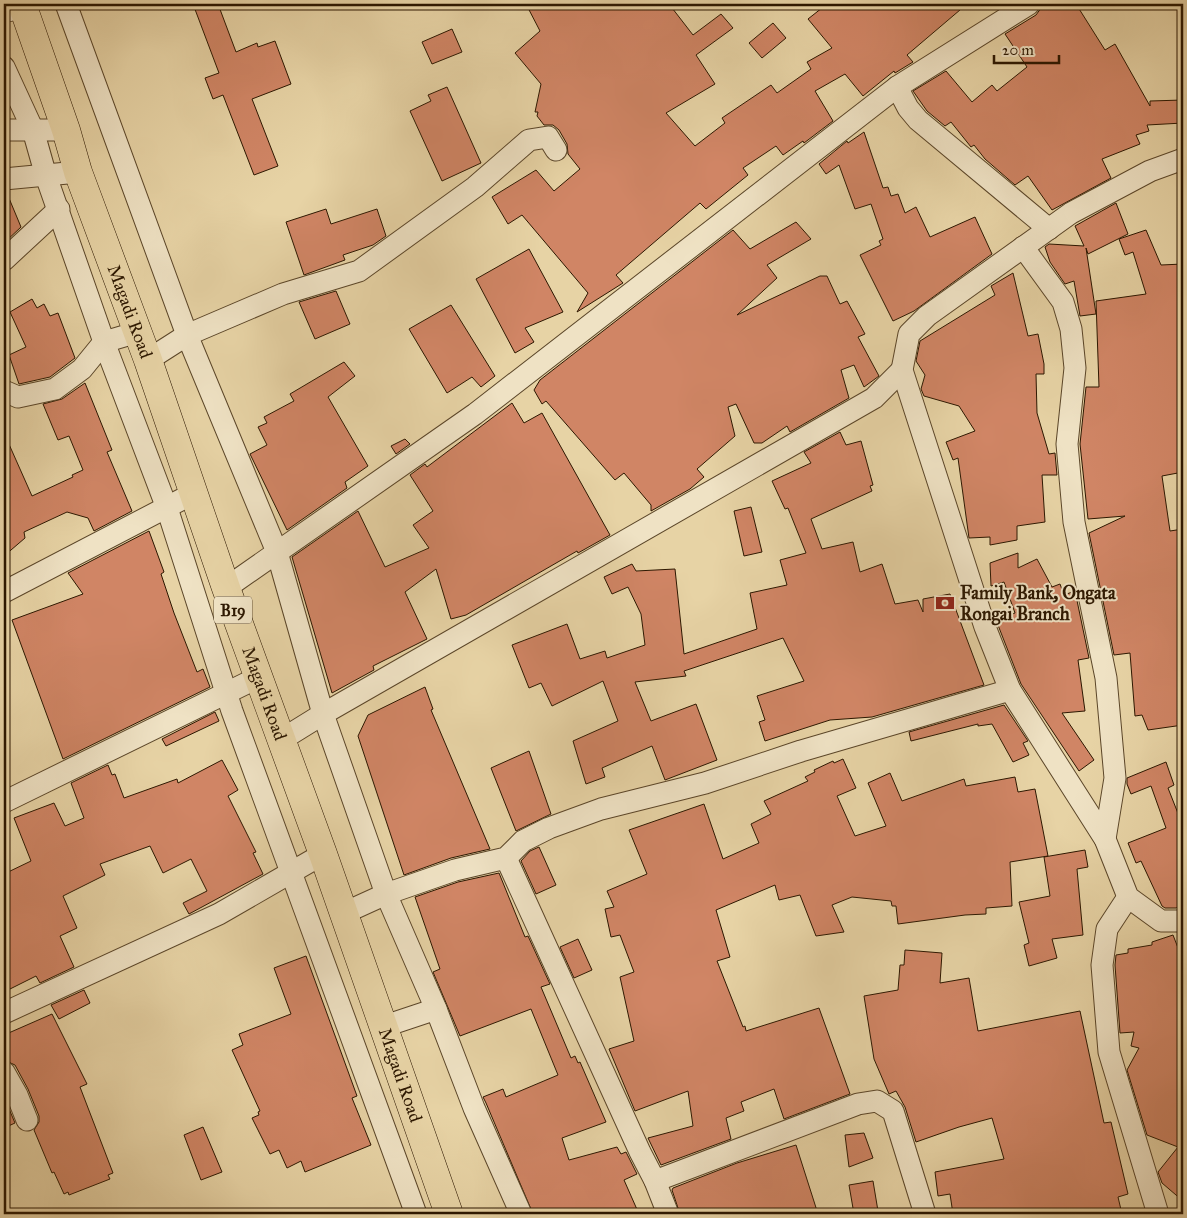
<svg xmlns="http://www.w3.org/2000/svg" width="1187" height="1218" viewBox="0 0 1187 1218" font-family="'IM FELL Great Primer',serif">
  <rect width="100%" height="100%" fill="#e7d3a5"/>
  <filter id="stains"><feTurbulence type="fractalNoise" baseFrequency=".004" numOctaves="4"/><feColorMatrix values="0 0 0 0 .2 0 0 0 0 .09 0 0 0 0 .02 0 0 0 .5 -.17"/></filter>
  <radialGradient id="worn" r=".72"><stop offset=".6" stop-color="#630" stop-opacity="0"/><stop offset="1" stop-color="#630" stop-opacity=".3"/></radialGradient>
  <g fill="#d08565" stroke="#2c1700">
    <polygon points="193,4 218,4 236,52 257,43 258,47 275,41 291,84 252,99 278,166 254,175 223,95 213,99 205,78 219,73"/>
    <polygon points="526,4 669,4 693,35 721,14 733,28 696,55 715,84 666,113 695,146 725,123 722,118 771,85 777,93 811,69 807,62 832,48 808,19 827,4 967,4 907,55 913,62 895,73 894,71 863,96 845,74 815,91 833,121 804,143 803,141 783,155 776,146 743,168 748,175 706,209 700,203 616,275 623,283 577,312 588,293 522,215 508,224 492,197 536,170 554,191 580,169 568,154 567,144 559,130 553,125 544,125 537,116 538,112 535,112 541,84 515,53 540,31"/>
    <polygon points="1044,4 1076,4 1105,50 1115,44 1150,106 1150,101 1183,100 1183,123 1147,125 1149,131 1136,135 1140,144 1102,159 1111,178 1052,210 1028,176 1015,185 985,159 974,145 971,147 951,122 945,126 927,111 913,91 946,71 972,102 992,85 997,91 1027,67 1005,34 1036,15"/>
    <polygon points="773,23 786,38 762,58 749,43"/>
    <polygon points="452,29 462,52 432,64 422,42"/>
    <polygon points="447,87 481,163 442,181 410,111 431,101 428,95"/>
    <polygon points="864,132 883,188 888,187 891,196 898,194 905,213 916,207 930,237 975,217 992,254 914,311 893,321 860,255 881,245 879,241 883,239 871,204 855,209 839,165 826,174 819,164 847,141 848,143"/>
    <polygon points="4,191 6,191 21,227 4,243"/>
    <polygon points="1116,203 1128,234 1088,254 1086,248 1096,314 1080,316 1074,281 1065,284 1050,262 1045,247 1049,244 1084,246 1075,226"/>
    <polygon points="326,209 331,224 377,209 386,236 373,245 343,255 345,260 304,275 286,222"/>
    <polygon points="796,222 811,239 767,265 777,278 737,315 820,276 827,276 840,304 847,301 865,334 858,337 879,376 864,387 854,365 841,370 849,398 790,432 787,426 762,443 754,443 736,404 728,407 735,436 697,469 704,477 690,489 651,511 651,505 624,473 615,480 546,401 542,404 534,390 540,380 733,230 750,249"/>
    <polygon points="1146,230 1161,265 1183,264 1183,472 1162,476 1170,531 1183,529 1183,725 1148,730 1142,715 1135,716 1130,653 1114,655 1089,533 1125,516 1088,519 1080,444 1086,387 1099,387 1096,301 1146,294 1133,252 1125,255 1119,239"/>
    <polygon points="529,249 563,312 525,328 534,342 515,353 476,279"/>
    <polygon points="1013,273 1028,336 1038,334 1044,364 1044,374 1036,374 1037,413 1049,454 1055,453 1057,475 1042,475 1045,522 1017,526 1017,540 990,545 990,537 969,538 958,458 953,460 946,442 975,431 959,406 924,396 921,389 925,375 916,361 920,341 995,295 991,286"/>
    <polygon points="336,291 350,324 315,339 299,302"/>
    <polygon points="32,299 37,308 44,304 50,316 58,313 75,358 50,377 19,384 9,355 26,347 10,312"/>
    <polygon points="451,305 495,376 481,387 472,377 447,393 409,329"/>
    <polygon points="344,362 355,376 328,397 368,466 345,482 347,488 287,530 250,454 267,445 258,427 267,423 264,417 294,401 290,394"/>
    <polygon points="85,383 112,450 107,452 132,511 94,531 88,518 67,512 24,532 25,538 4,556 4,433 32,496 73,477 72,475 83,470 69,436 58,440 43,404 62,399"/>
    <polygon points="512,403 524,423 542,413 610,535 578,553 577,551 466,615 451,619 436,569 405,592 427,639 373,666 374,670 332,693 292,557 358,511 385,567 429,548 413,525 433,511 410,475 425,464 427,467"/>
    <polygon points="840,432 846,445 861,441 873,485 870,486 872,491 811,519 822,549 853,542 860,572 882,564 895,604 918,600 923,612 923,599 950,594 984,685 872,717 830,720 765,741 759,722 765,720 757,696 804,681 783,638 684,671 686,676 635,682 651,721 696,704 717,760 665,780 652,746 602,768 605,777 586,784 573,741 618,721 603,681 552,706 541,683 529,688 512,645 567,624 580,659 605,651 607,658 645,645 641,614 628,587 612,594 604,577 632,564 636,571 675,569 684,654 757,629 750,593 787,585 780,560 806,553 788,508 785,509 772,481 811,463 804,452"/>
    <polygon points="405,439 410,444 396,454 391,446"/>
    <polygon points="751,507 762,552 744,556 734,511"/>
    <polygon points="149,531 164,572 161,574 174,613 197,672 203,669 210,687 63,759 12,620 83,594 68,573"/>
    <polygon points="1018,553 1018,568 1037,559 1052,587 1060,584 1064,595 1075,591 1089,658 1078,660 1085,711 1062,713 1094,760 1079,771 1021,684 996,620 1015,613 1004,582 991,586 990,563"/>
    <polygon points="425,687 433,709 431,710 490,849 451,858 404,875 358,736 368,715"/>
    <polygon points="1004,705 1028,741 1023,743 1029,755 1013,762 992,724 978,726 978,724 911,741 909,732"/>
    <polygon points="215,712 219,721 166,746 162,739"/>
    <polygon points="529,751 551,814 516,831 491,768"/>
    <polygon points="843,759 856,788 837,796 855,836 886,826 868,783 890,773 902,801 964,779 966,786 1015,777 1018,792 1035,789 1048,856 1010,862 1012,906 986,908 986,914 965,915 898,924 896,906 892,906 891,901 852,897 832,905 844,932 816,936 800,895 779,900 775,885 716,910 730,957 717,961 743,1027 745,1026 746,1031 819,1008 850,1094 784,1119 774,1089 741,1102 744,1111 726,1118 731,1139 661,1165 648,1138 693,1126 688,1091 635,1111 609,1049 634,1041 620,977 634,972 620,935 611,937 605,909 614,907 607,891 647,874 629,830 704,804 723,859 759,843 751,824 771,814 764,801 808,781 805,777 815,772 814,770 833,761 834,763"/>
    <polygon points="222,760 238,790 228,796 256,852 253,853 263,874 189,914 183,903 207,891 191,859 163,873 150,846 100,864 105,875 63,896 77,928 60,936 74,967 40,983 36,976 4,992 4,874 31,861 14,818 54,803 65,826 84,818 71,783 108,765 112,775 115,774 124,798 177,779 178,783"/>
    <polygon points="1166,762 1174,785 1168,788 1181,821 1183,820 1183,905 1176,908 1165,908 1162,906 1141,861 1136,863 1128,843 1166,828 1151,786 1131,794 1127,784 1127,778"/>
    <polygon points="539,847 556,885 536,894 521,861 530,851"/>
    <polygon points="1085,850 1088,867 1077,869 1083,935 1052,939 1057,958 1029,966 1024,945 1029,943 1019,902 1050,896 1044,857"/>
    <polygon points="499,873 525,937 528,936 550,984 541,987 571,1058 575,1056 578,1063 580,1062 606,1122 562,1138 569,1160 617,1147 621,1154 626,1152 637,1174 624,1180 639,1214 533,1214 486,1103 483,1097 503,1089 506,1097 558,1075 531,1009 460,1036 433,972 440,969 415,897 458,882"/>
    <polygon points="1173,935 1180,953 1183,952 1183,1201 1162,1183 1158,1172 1178,1147 1147,1135 1127,1070 1139,1048 1131,1046 1134,1032 1120,1033 1115,965 1116,955 1128,953 1128,949 1152,945 1152,942"/>
    <polygon points="578,939 592,970 574,978 560,947"/>
    <polygon points="905,950 942,953 940,983 969,978 978,1031 1080,1011 1104,1123 1111,1122 1128,1194 1118,1197 1122,1214 953,1214 950,1194 938,1196 935,1172 1004,1159 992,1118 959,1127 916,1142 905,1107 896,1091 889,1094 874,1059 864,996 898,990 900,965 904,965"/>
    <polygon points="306,956 357,1096 352,1098 371,1145 305,1172 301,1161 287,1168 279,1150 270,1154 252,1118 259,1115 258,1112 260,1111 232,1050 243,1045 239,1034 291,1014 274,968"/>
    <polygon points="84,990 90,1003 59,1019 51,1005"/>
    <polygon points="52,1014 87,1084 80,1087 113,1173 108,1175 110,1179 69,1195 68,1192 64,1194 54,1172 52,1173 34,1130 39,1122 39,1116 28,1089 15,1065 4,1060 4,1035"/>
    <polygon points="4,1097 15,1123 4,1128"/>
    <polygon points="203,1127 222,1172 201,1180 184,1135"/>
    <polygon points="864,1133 873,1158 849,1167 845,1135"/>
    <polygon points="796,1145 818,1214 680,1214 672,1190 673,1188 737,1163"/>
    <polygon points="873,1181 878,1211 854,1214 849,1185"/>
  </g>
  <g fill="none" stroke-linecap="round" stroke-linejoin="round">
    <g stroke="#5b4629" stroke-width="23">
      <g id="minor">
        <polyline points="66,4 187,335 277,552 323,714 386,894 436,1009 474,1108 521,1214"/>
        <polyline points="4,12 23,7"/>
        <polyline points="4,67 33,130 46,176 104,342 167,508 232,711 416,1214"/>
        <polyline points="897,87 908,108 918,120 1049,229"/>
        <polyline points="4,130 66,130"/>
        <polyline points="1183,159 1150,171 1071,213 927,316 909,334 902,370 985,627 1010,690 1105,839 1128,897 1161,921 1183,921"/>
        <polyline points="4,179 78,172"/>
        <polyline points="1023,247 1063,302 1071,329 1075,368 1067,444 1074,522 1106,678 1115,778 1105,839"/>
        <polyline points="4,260 59,209"/>
        <polyline points="148,360 187,335 283,294 359,271 475,187 529,140 548,137 556,150"/>
        <polyline points="4,391 18,397 55,389 82,369 104,342 138,332"/>
        <polyline points="226,588 475,414 897,87 1029,4"/>
        <polyline points="4,592 194,493"/>
        <polyline points="281,740 323,714 874,398 902,370"/>
        <polyline points="4,802 257,678"/>
        <polyline points="506,858 640,1152 655,1181 668,1214"/>
        <polyline points="1128,897 1107,929 1102,965 1109,1052 1158,1214"/>
        <polyline points="342,914 386,894 455,870 506,858 523,841 549,828 601,809 705,783 801,751 1010,690"/>
        <polyline points="4,1013 219,914 323,854"/>
        <polyline points="382,1027 436,1009"/>
        <polyline points="4,1072 17,1095 27,1120"/>
        <polyline points="655,1181 858,1104 877,1101 893,1111 925,1214"/>
      </g>
    </g>
    <g stroke="#2c1700" stroke-width="29">
      <g id="highway">
        <path id="s1" d="M22,4L66,130L78,172L148,360L226,588L323,854L449,1214"/>
      </g>
    </g>
    <use href="#minor" stroke="#efe2c4" stroke-width="21"/>
    <use href="#highway" stroke="#e7d3a5" stroke-width="28"/>
  </g>
  <defs>
    <g id="bank-bare" transform="scale(1.5)"><path d="M-6-4H6V4H-6ZM0-2.3a2.3 2.3 0 1 0 0 4.6a2.3 2.3 0 1 0 0-4.6Z" fill="#8f2418" stroke="#efe2c4" stroke-width="2.5" paint-order="stroke"/></g>
  </defs>
  <g fill-rule="evenodd">
    <use href="#bank-bare" x="945" y="603"/>
  </g>
  <g text-anchor="middle" stroke-width="4" stroke-linejoin="round" paint-order="stroke">
    <rect fill="#efe2c4" stroke="#66543b" stroke-width="1" x="214" y="596.5" width="38" height="27" rx="4"/>
    <g font-size="16" font-weight="bold" fill="#2c1700">
      <text x="233" y="616">B19</text>
    </g>
    <g font-size="18" fill="#2c1700" stroke="#efe2c4">
      <text dy="6" stroke="none"><textPath href="#s1" startOffset="326">Magadi Road</textPath></text>
      <text dy="6" stroke="none"><textPath href="#s1" startOffset="731">Magadi Road</textPath></text>
      <text dy="6" stroke="none"><textPath href="#s1" startOffset="1136">Magadi Road</textPath></text>
    </g>
    <g font-size="18" font-weight="bold" fill="#2c1700" stroke="#efe2c4" text-anchor="start">
      <text x="960" y="599">Family Bank, Ongata<tspan x="960" dy="21">Rongai Branch</tspan></text>
    </g>
  </g>
  <rect width="1187" height="1218" fill="none" stroke="#e7d3a5" stroke-width="20"/>
  <rect x="5" y="5" width="1177" height="1208" fill="none" stroke="#2c1700" stroke-width="2.5"/>
  <rect x="10" y="10" width="1167" height="1198" fill="none" stroke="#2c1700"/>
  <path d="M994 55v8h65v-8" fill="none" stroke="#2c1700" stroke-width="2.5"/>
  <text x="1002" y="55" font-size="15" fill="#2c1700" stroke="#efe2c4" stroke-width="4" paint-order="stroke">20 m</text>
  <rect width="100%" height="100%" filter="url(#stains)"/>
  <rect width="100%" height="100%" fill="url(#worn)"/>
</svg>
